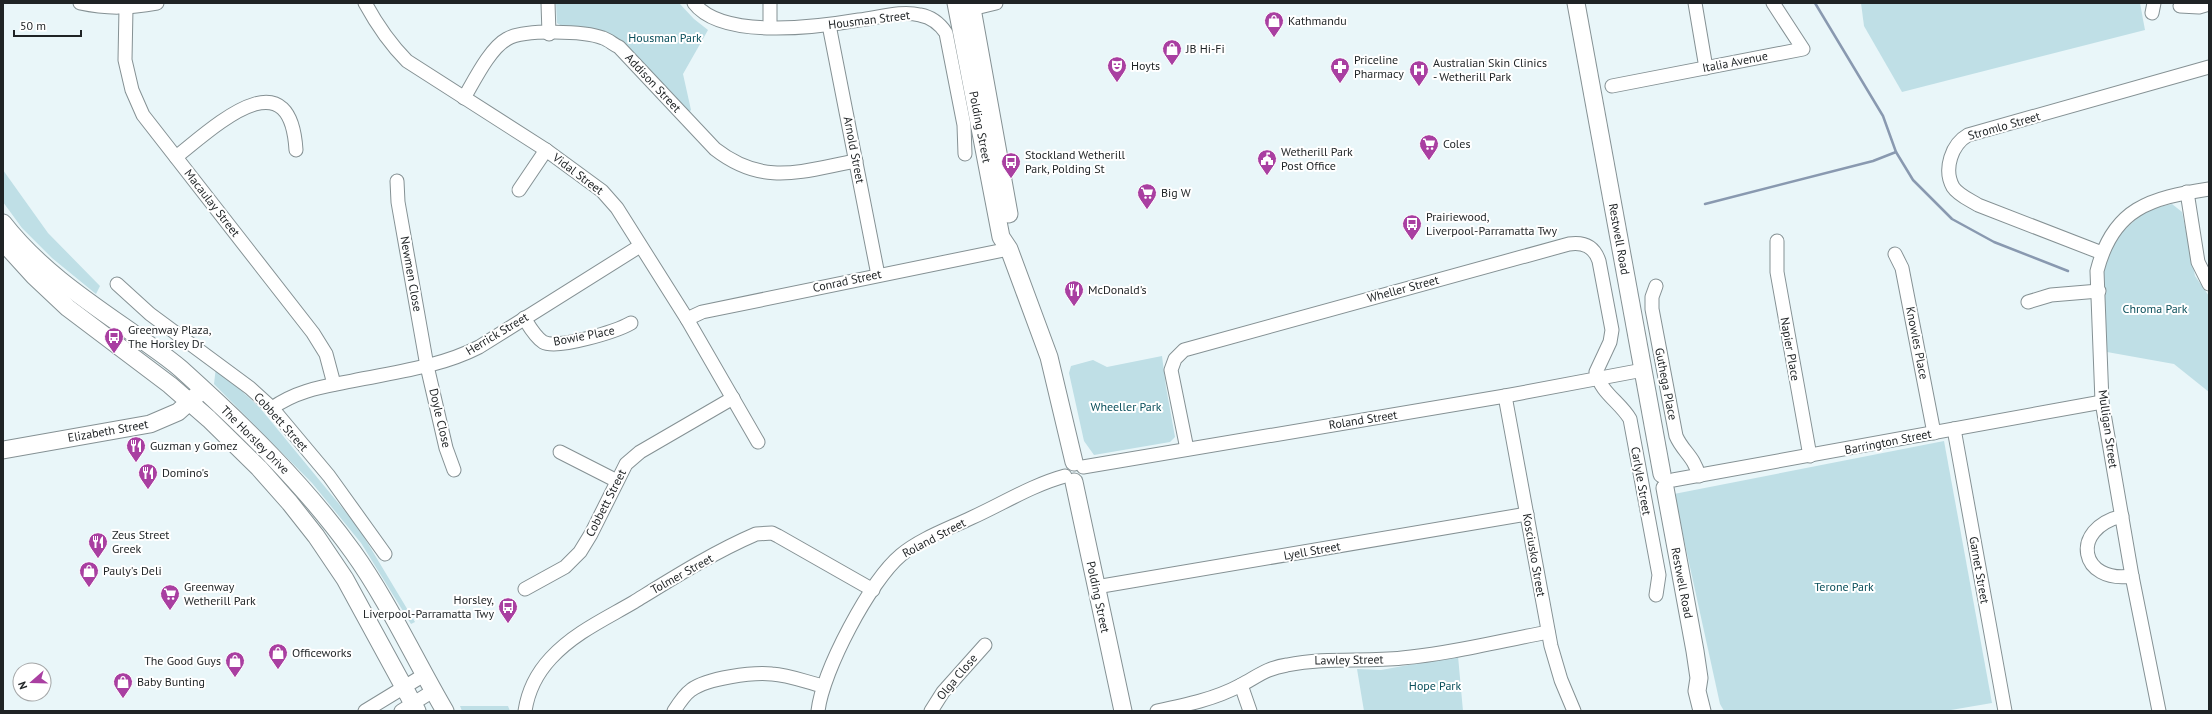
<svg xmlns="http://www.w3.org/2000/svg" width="2212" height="714" viewBox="0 0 2212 714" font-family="'PT Sans',sans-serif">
  <rect width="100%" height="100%" fill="#e9f6f9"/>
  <g fill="#bfdfe6">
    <polygon points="556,3 679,3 694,19 708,30 683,74 691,110 689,112 614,37 599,30 565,28 557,23"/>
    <polygon points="1861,3 2140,3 2145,30 1902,92 1864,26"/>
    <polygon points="3,170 48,233 100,286 96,294 52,258 22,228 3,202"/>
    <polygon points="2172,204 2182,212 2195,276 2209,296 2209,392 2174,364 2107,352 2104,272 2110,251 2119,235 2146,210"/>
    <polygon points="1162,356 1166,387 1175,437 1170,442 1094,455 1084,441 1069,373 1071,366 1093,360 1107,367"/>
    <polygon points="216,367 260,408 358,527 415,622 411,624 361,543 312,483 214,384"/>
    <polygon points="1944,441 1992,703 1945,711 1724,711 1720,704 1674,494"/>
    <polygon points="1458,656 1463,711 1364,711 1357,669 1381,670"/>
    <polygon points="460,706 508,706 510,711 462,711"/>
  </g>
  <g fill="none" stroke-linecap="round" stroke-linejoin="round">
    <g stroke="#8999b0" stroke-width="2.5">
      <polyline points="1815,3 1883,116 1896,152 1913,180 1952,219 1994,242 2068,271"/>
      <polyline points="1705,204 1873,161 1896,152"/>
    </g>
    <g stroke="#859194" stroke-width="15">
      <g id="minor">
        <path d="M80,3C108,9 129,8 157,3"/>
        <path d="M365,3C377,25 389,43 407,61L546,150L602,191L617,208L687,319L758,442"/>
        <polyline points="548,3 549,34"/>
        <path d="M694,3C722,40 818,27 859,20C878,18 901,10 920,15C931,17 940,24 946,33L964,125L965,154"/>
        <polyline points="770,3 770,27"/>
        <polyline points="1695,3 1706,68"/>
        <polyline points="2180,6 2199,7 2209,4"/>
        <polyline points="126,8 125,60 132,90 143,115 313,333 326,354 334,384"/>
        <polyline points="963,11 996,3"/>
        <polyline points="2152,13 2154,3"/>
        <polyline points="829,25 878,275"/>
        <polyline points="1612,86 1803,49 1773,3"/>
        <path d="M464,98C474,81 490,48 507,39C524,29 585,31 603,38C609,40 614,45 619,47L715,149C764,187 801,171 856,161"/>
        <path d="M176,157C213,128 290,54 296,150"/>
        <polyline points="397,181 398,202 427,366 446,448 454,470"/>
        <polyline points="519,190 546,150"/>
        <polyline points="2187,192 2198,262 2209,284"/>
        <polyline points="1777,241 1777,272 1810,456"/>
        <path d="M2102,253L1978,205C1970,200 1958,195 1953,187C1943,169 1952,144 1968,135L2209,67"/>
        <polyline points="1895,254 1902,268 1934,433"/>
        <polyline points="117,284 150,314 250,388 272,408 329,476 385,554"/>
        <path d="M1656,286L1652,297V309L1676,436C1683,452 1694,456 1699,476"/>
        <polyline points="2028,302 2051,295 2099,291"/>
        <path d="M524,318C529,326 535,337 543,342C557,350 617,331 631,323"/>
        <polyline points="687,319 702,312 1009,249"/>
        <polyline points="1505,396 1551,646 1561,680 1574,711"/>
        <path d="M272,408C298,390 322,387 352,381C395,372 440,367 479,347L640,246"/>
        <polyline points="1954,429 2005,711"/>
        <path d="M1187,449L1171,370L1175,359L1184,350L1569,244C1583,242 1594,246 1599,261L1612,330L1610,342L1596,372C1601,393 1620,402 1630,419L1659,575L1656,595"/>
        <polyline points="560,452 617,481"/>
        <polyline points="1083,467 1505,396 1643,370"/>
        <polyline points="1673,480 2102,402"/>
        <path d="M2122,516C2069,529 2080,584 2132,576"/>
        <polyline points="1096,587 1527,514"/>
        <polyline points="525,589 565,567 580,552 591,534 626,464 640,452 733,398"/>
        <polyline points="1241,685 1250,711"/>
        <polyline points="365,711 424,675"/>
        <polyline points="401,711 433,691"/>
        <path d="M525,711C528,691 537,673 551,658C574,633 605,619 634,602C673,578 714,552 756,534L772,533L778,536L873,590"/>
        <path d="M674,711C679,703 684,695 691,690C707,678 753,672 772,674C789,675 806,682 823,686"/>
        <path d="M818,711C823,670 870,581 901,555C920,539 948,529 971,518C1002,504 1032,485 1065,476"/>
        <polyline points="931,711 943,692 985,645"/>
        <path d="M1157,711C1186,705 1215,699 1241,685C1258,676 1267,668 1287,665C1326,657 1364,662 1402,658C1450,654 1500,641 1548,632"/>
        <path d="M2159,711L2132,576L2102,402L2097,271C2113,208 2150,198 2209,189"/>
      </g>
    </g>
    <g stroke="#859194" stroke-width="19">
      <g id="major">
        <polyline points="956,3 1001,237 1009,249 1049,357 1074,462"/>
        <polyline points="971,3 1009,214"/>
        <polyline points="1576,3 1662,474"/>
        <path d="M3,223C38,268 84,299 130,331C147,344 165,355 181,369C243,425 304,484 353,552C388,601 414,658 445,711"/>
        <polyline points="3,242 34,276 68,308 170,385 209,419 259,468 290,503 316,536 345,579 417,711"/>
        <polyline points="3,450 150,424 178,412 197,395"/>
        <polyline points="1074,482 1123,711"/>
        <polyline points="1665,488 1695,651 1699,678 1697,691 1702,711"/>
      </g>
    </g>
    <use href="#minor" stroke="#fff" stroke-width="13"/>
    <use href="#major" stroke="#fff" stroke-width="17"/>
  </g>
  <defs>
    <g id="shop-pin" transform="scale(1)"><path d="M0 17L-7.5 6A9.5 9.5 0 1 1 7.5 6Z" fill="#a93fa1" stroke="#fff"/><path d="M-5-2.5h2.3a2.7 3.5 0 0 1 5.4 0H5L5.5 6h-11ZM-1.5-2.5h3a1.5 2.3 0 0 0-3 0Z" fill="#fff"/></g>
    <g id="theatre-pin" transform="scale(1)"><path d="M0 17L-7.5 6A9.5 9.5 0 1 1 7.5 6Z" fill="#a93fa1" stroke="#fff"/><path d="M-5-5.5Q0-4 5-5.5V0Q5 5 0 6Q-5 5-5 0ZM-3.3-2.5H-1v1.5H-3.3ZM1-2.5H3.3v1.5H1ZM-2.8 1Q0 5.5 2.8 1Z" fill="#fff"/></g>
    <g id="pharmacy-pin" transform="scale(1)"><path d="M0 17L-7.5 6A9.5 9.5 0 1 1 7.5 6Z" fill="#a93fa1" stroke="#fff"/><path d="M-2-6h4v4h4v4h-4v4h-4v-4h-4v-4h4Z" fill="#fff"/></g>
    <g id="hospital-pin" transform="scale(1)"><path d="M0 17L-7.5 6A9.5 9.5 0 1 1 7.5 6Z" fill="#a93fa1" stroke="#fff"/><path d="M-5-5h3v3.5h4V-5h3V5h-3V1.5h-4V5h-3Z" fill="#fff"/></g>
    <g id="supermarket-pin" transform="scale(1)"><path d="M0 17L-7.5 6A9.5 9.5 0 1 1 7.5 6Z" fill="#a93fa1" stroke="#fff"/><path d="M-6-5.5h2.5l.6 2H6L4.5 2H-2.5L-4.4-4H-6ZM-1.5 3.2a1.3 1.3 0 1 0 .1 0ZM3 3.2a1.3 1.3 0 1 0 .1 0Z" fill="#fff"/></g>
    <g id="civic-pin" transform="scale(1)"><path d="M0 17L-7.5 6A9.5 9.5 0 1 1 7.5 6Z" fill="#a93fa1" stroke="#fff"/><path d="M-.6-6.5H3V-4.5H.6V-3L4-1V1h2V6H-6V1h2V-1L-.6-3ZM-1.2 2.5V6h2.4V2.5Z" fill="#fff"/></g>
    <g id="bus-pin" transform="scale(1)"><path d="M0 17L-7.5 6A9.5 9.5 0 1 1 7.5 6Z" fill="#a93fa1" stroke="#fff"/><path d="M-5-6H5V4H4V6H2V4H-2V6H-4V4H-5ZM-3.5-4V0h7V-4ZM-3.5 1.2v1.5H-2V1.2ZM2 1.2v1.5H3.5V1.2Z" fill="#fff"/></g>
    <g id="restaurant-pin" transform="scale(1)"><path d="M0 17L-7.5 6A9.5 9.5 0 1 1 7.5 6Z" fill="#a93fa1" stroke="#fff"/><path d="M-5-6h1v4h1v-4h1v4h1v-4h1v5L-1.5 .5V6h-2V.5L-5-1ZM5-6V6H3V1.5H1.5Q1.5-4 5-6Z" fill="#fff"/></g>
  </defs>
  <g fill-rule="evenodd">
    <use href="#shop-pin" x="1274" y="21"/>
    <use href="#shop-pin" x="1172" y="49"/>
    <use href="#theatre-pin" x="1117" y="66"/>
    <use href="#pharmacy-pin" x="1340" y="67"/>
    <use href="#hospital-pin" x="1419" y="70"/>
    <use href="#supermarket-pin" x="1429" y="144"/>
    <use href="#civic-pin" x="1267" y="159"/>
    <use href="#bus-pin" x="1011" y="162"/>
    <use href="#supermarket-pin" x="1147" y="193"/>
    <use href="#bus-pin" x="1412" y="224"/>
    <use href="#restaurant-pin" x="1074" y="290"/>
    <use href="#bus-pin" x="114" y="337"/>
    <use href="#restaurant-pin" x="136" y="446"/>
    <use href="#restaurant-pin" x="148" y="473"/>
    <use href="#restaurant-pin" x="98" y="542"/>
    <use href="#shop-pin" x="89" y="571"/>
    <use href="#supermarket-pin" x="170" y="594"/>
    <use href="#bus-pin" x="508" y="607"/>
    <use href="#shop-pin" x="278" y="653"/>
    <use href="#shop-pin" x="235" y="661"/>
    <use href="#shop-pin" x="123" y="682"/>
  </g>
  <g text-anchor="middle" stroke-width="4" stroke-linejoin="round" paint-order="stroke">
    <g font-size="12" fill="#1f2325" stroke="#fff">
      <text transform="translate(869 20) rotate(-7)" y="4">Housman Street</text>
      <text transform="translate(1735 62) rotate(-11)" y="4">Italia Avenue</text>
      <text transform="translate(653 83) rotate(47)" y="4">Addison Street</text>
      <text transform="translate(2004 126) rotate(-16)" y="4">Stromlo Street</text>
      <text transform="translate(980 127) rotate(79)" y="4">Polding Street</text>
      <text transform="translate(854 150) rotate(79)" y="4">Arnold Street</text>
      <text transform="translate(578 174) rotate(37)" y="4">Vidal Street</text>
      <text transform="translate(212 203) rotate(52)" y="4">Macaulay Street</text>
      <text transform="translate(1619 239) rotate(80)" y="4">Restwell Road</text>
      <text transform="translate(411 274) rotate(80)" y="4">Newmen Close</text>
      <text transform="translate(847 281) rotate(-12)" y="4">Conrad Street</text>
      <text transform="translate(1403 289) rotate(-15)" y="4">Wheller Street</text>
      <text transform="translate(497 334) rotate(-31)" y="4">Herrick Street</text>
      <text transform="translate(584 336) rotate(-11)" y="4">Bowie Place</text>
      <text transform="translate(1917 343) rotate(79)" y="4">Knowles Place</text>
      <text transform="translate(1790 349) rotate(80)" y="4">Napier Place</text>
      <text transform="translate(1666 384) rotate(79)" y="4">Guthega Place</text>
      <text transform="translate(440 418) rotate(77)" y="4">Doyle Close</text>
      <text transform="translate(1363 420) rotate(-9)" y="4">Roland Street</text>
      <text transform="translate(281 422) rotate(48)" y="4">Cobbett Street</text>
      <text transform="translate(2108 429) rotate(82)" y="4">Mulligan Street</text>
      <text transform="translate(108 431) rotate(-10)" y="4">Elizabeth Street</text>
      <text transform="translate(255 440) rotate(45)" y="4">The Horsley Drive</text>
      <text transform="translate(1888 442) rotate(-11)" y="4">Barrington Street</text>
      <text transform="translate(1641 481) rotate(80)" y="4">Carlyle Street</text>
      <text transform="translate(606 503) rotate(-63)" y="4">Cobbett Street</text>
      <text transform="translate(934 538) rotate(-28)" y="4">Roland Street</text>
      <text transform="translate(1312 551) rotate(-10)" y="4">Lyell Street</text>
      <text transform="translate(1534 555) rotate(80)" y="4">Kosciusko Street</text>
      <text transform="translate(1979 570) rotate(80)" y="4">Garnet Street</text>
      <text transform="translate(682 574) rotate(-29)" y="4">Tolmer Street</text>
      <text transform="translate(1682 583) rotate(79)" y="4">Restwell Road</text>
      <text transform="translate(1098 597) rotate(78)" y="4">Polding Street</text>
      <text transform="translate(1349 660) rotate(-1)" y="4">Lawley Street</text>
      <text transform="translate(957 677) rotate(-50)" y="4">Olga Close</text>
    </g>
    <g font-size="12" fill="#1f2325" stroke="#fff" text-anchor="start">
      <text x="1288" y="25">Kathmandu</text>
      <text x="1186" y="53">JB Hi-Fi</text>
      <text x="1354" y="64">Priceline<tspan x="1354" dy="14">Pharmacy</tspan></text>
      <text x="1433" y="67">Australian Skin Clinics<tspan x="1433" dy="14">- Wetherill Park</tspan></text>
      <text x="1131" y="70">Hoyts</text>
      <text x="1443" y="148">Coles</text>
      <text x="1281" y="156">Wetherill Park<tspan x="1281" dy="14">Post Office</tspan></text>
      <text x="1025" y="159">Stockland Wetherill<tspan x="1025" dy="14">Park, Polding St</tspan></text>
      <text x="1161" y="197">Big W</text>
      <text x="1426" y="221">Prairiewood,<tspan x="1426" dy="14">Liverpool-Parramatta Twy</tspan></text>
      <text x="1088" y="294">McDonald's</text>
      <text x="128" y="334">Greenway Plaza,<tspan x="128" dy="14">The Horsley Dr</tspan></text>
      <text x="150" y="450">Guzman y Gomez</text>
      <text x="162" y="477">Domino's</text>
      <text x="112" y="539">Zeus Street<tspan x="112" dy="14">Greek</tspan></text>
      <text x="103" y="575">Pauly's Deli</text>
      <text x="184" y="591">Greenway<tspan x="184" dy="14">Wetherill Park</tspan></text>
      <text x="494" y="604" text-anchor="end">Horsley,<tspan x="494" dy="14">Liverpool-Parramatta Twy</tspan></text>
      <text x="292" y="657">Officeworks</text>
      <text x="221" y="665" text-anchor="end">The Good Guys</text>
      <text x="137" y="686">Baby Bunting</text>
    </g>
    <g font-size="12" fill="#0a4f5b" stroke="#fff">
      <text x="665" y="42">Housman Park</text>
      <text x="2155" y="313">Chroma Park</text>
      <text x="1126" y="411">Wheeller Park</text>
      <text x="1844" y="591">Terone Park</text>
      <text x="1435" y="690">Hope Park</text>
    </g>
  </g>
  <rect width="2212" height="714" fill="none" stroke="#1f2325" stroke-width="8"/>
  <g transform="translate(32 682) rotate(250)"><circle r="19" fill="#ffffff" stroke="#a5a7a8"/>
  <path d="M0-3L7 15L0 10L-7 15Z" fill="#a93fa1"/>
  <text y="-6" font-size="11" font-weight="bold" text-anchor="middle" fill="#1f2325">N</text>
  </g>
  <path d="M14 30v6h67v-6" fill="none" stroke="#1f2325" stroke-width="2"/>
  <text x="20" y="30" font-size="12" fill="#1f2325" stroke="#ffffff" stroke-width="3" paint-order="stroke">50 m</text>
</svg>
